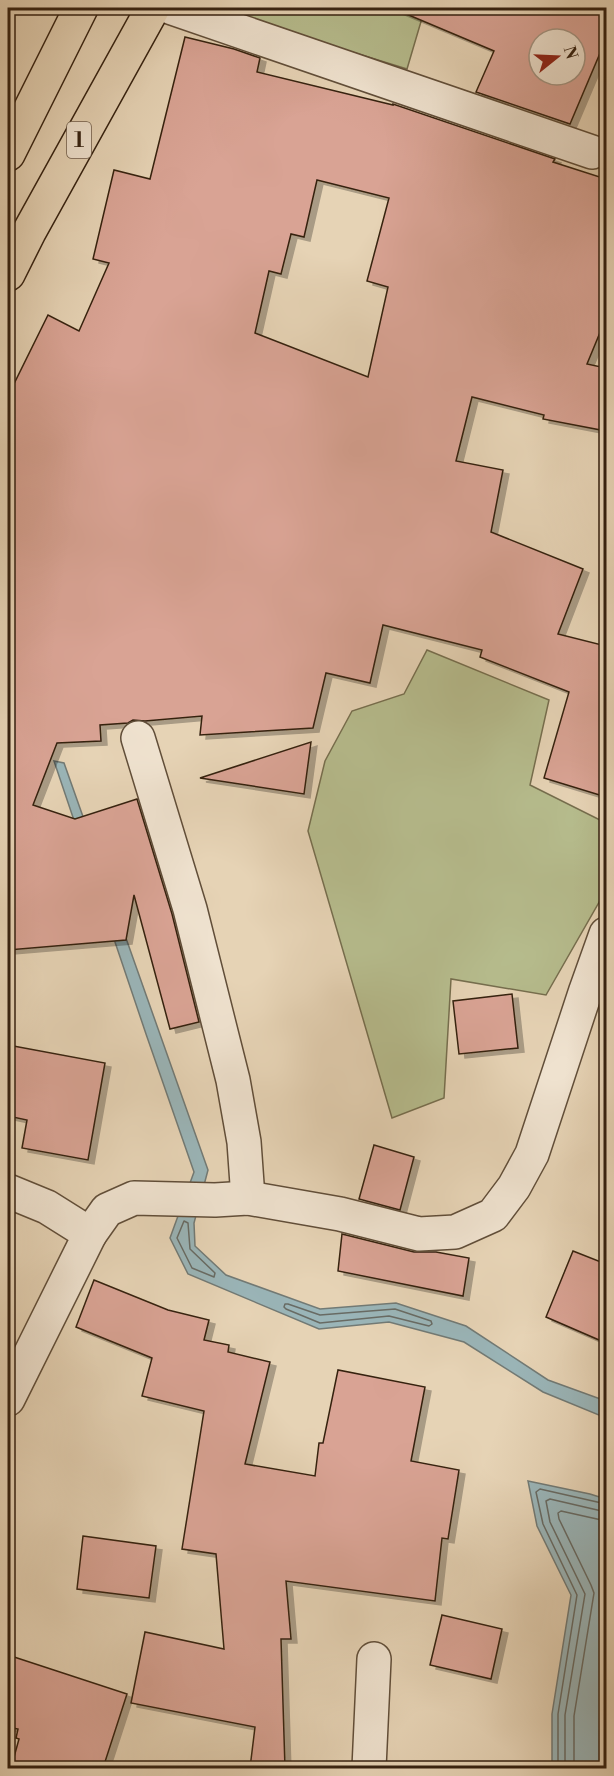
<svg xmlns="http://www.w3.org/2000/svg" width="614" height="1776" viewBox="0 0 614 1776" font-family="'Libre Bodoni',serif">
  <defs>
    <filter id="shadow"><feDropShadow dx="6" dy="4" stdDeviation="0" flood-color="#0004"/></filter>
  </defs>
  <rect width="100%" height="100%" fill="#e6d3b5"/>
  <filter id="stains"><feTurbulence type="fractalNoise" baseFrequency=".00333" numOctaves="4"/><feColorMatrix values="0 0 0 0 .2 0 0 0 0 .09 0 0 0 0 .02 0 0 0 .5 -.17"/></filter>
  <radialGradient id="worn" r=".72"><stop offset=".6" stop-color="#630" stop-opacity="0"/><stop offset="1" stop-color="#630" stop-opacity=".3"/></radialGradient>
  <g fill="#b6bc8d" stroke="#766e4e" stroke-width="1.5">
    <polygon points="209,8 425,8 407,69"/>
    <polygon points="427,650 549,700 530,785 606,823 606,890 546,995 451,979 444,1098 392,1118 308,831 325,761 352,711 404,694"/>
  </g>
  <g fill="#9ab5b8" stroke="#727a75" stroke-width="1.5">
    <polygon points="54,761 64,763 208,1170 194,1223 195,1246 226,1275 320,1309 396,1303 466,1326 548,1380 606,1401 606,1418 543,1392 464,1342 389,1322 319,1329 188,1274 170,1238 194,1172 146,1034"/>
    <polygon points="528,1481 590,1494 606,1499 606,1768 552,1768 552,1714 571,1595 537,1526"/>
  </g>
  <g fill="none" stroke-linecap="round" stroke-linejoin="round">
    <g stroke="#686b64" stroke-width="1.5">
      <polygon points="184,1221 188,1223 190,1249 215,1273 214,1277 192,1268 177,1238"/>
      <polygon points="285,1304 288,1304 320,1315 395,1309 431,1321 432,1324 429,1326 389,1316 320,1323 286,1309 284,1307"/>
      <polyline points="558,1768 558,1714 577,1595 543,1524 536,1492 540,1489 606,1504"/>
      <polyline points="565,1768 565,1715 585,1594 550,1522 546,1501 550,1499 606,1512"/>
      <polyline points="574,1768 574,1716 594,1593 591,1585 559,1519 558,1513 561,1511 606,1521"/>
    </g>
  </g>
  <g fill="#d9a394" stroke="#352110" stroke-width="1.5" fill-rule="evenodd" filter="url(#shadow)">
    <path d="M392,8H606V39L570,124L476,92L494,51ZM539,39H575V75H539Z"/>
    <path d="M185,37L234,49L260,58L257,72L393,105V104L555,159L553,162L606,179V318L587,364L606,368V431L543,419L544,415L472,397L456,461L503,470L491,532L583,569L558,634L606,646V797L544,778L569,692L480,657L482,650L383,625L370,683L326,673L313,728L200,735L202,716L145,721L133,720L128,723L100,725L101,741L57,743L33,805L75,819L137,799L172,914L199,1022L170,1029L134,895L126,940L8,950V396L48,315L79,331L109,263L93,259L114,170L150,179ZM317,180L389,198L367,281L388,287L368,377L255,333L269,271L281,274L291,234L304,237Z"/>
    <polygon points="311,742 304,794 200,778"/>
    <polygon points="512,994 518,1048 459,1054 453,1001"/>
    <polygon points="8,1045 105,1063 88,1160 22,1148 27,1120 8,1116"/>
    <polygon points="374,1145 414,1157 400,1210 359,1199"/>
    <polygon points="342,1234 414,1252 436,1252 469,1258 463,1296 338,1271"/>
    <polygon points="573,1251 606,1264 606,1343 546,1317"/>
    <polygon points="94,1280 168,1310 209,1320 204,1340 229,1345 228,1352 270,1362 245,1464 315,1476 319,1443 323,1443 338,1370 425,1387 411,1461 459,1470 448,1539 442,1538 435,1601 286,1581 291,1639 281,1639 285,1768 250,1768 255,1727 131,1703 145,1632 224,1649 216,1554 182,1549 204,1411 142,1396 152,1358 76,1327"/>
    <polygon points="83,1536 156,1546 149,1598 77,1589"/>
    <polygon points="442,1615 502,1629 491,1679 430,1665"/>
    <polygon points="8,1655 127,1694 103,1768 11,1768 19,1739 16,1738 18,1729 8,1727"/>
  </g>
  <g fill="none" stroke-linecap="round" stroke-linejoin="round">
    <g stroke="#614e39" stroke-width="36">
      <g id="minor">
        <polyline points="172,8 592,152"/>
        <polyline points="138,738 190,909 233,1080 244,1142 248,1198"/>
        <polyline points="8,1191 47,1207 90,1234 8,1399"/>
        <polyline points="90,1234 107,1210 134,1198 215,1200 248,1198 340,1214 419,1234 455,1232 493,1215 514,1187 532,1154 586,990 606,934"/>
        <polyline points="369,1768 374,1659"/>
      </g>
    </g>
    <g stroke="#352110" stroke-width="36">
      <g id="highway">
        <polyline points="8,154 81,8"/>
        <polyline points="8,274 29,232 153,8"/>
      </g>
    </g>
    <use href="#minor" stroke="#efe2cf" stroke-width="33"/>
    <use href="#highway" stroke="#e6d3b5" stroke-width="33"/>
  </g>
  <g text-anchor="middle" stroke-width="4.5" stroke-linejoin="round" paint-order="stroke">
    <rect fill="#efe2cf" stroke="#6d5b49" stroke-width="1.5" x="67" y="122" width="24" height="36" rx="4.5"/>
    <g font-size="21" font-weight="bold" fill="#352110">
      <text x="79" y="147">1</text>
    </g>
  </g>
  <rect width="614" height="1776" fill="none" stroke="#e6d3b5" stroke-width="30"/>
  <rect x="9" y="9" width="596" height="1758" fill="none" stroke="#352110" stroke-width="3"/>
  <rect x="15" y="15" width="584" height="1746" fill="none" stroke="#352110" stroke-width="1.5"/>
  <g transform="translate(557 57) rotate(72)"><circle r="28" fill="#efe2cf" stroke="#a59583" stroke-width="1.5"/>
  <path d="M0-4.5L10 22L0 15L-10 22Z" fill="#8f2418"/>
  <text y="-9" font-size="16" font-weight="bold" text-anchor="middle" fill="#352110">N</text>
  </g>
  <rect width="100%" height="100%" filter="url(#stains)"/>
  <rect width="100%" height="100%" fill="url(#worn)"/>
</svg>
